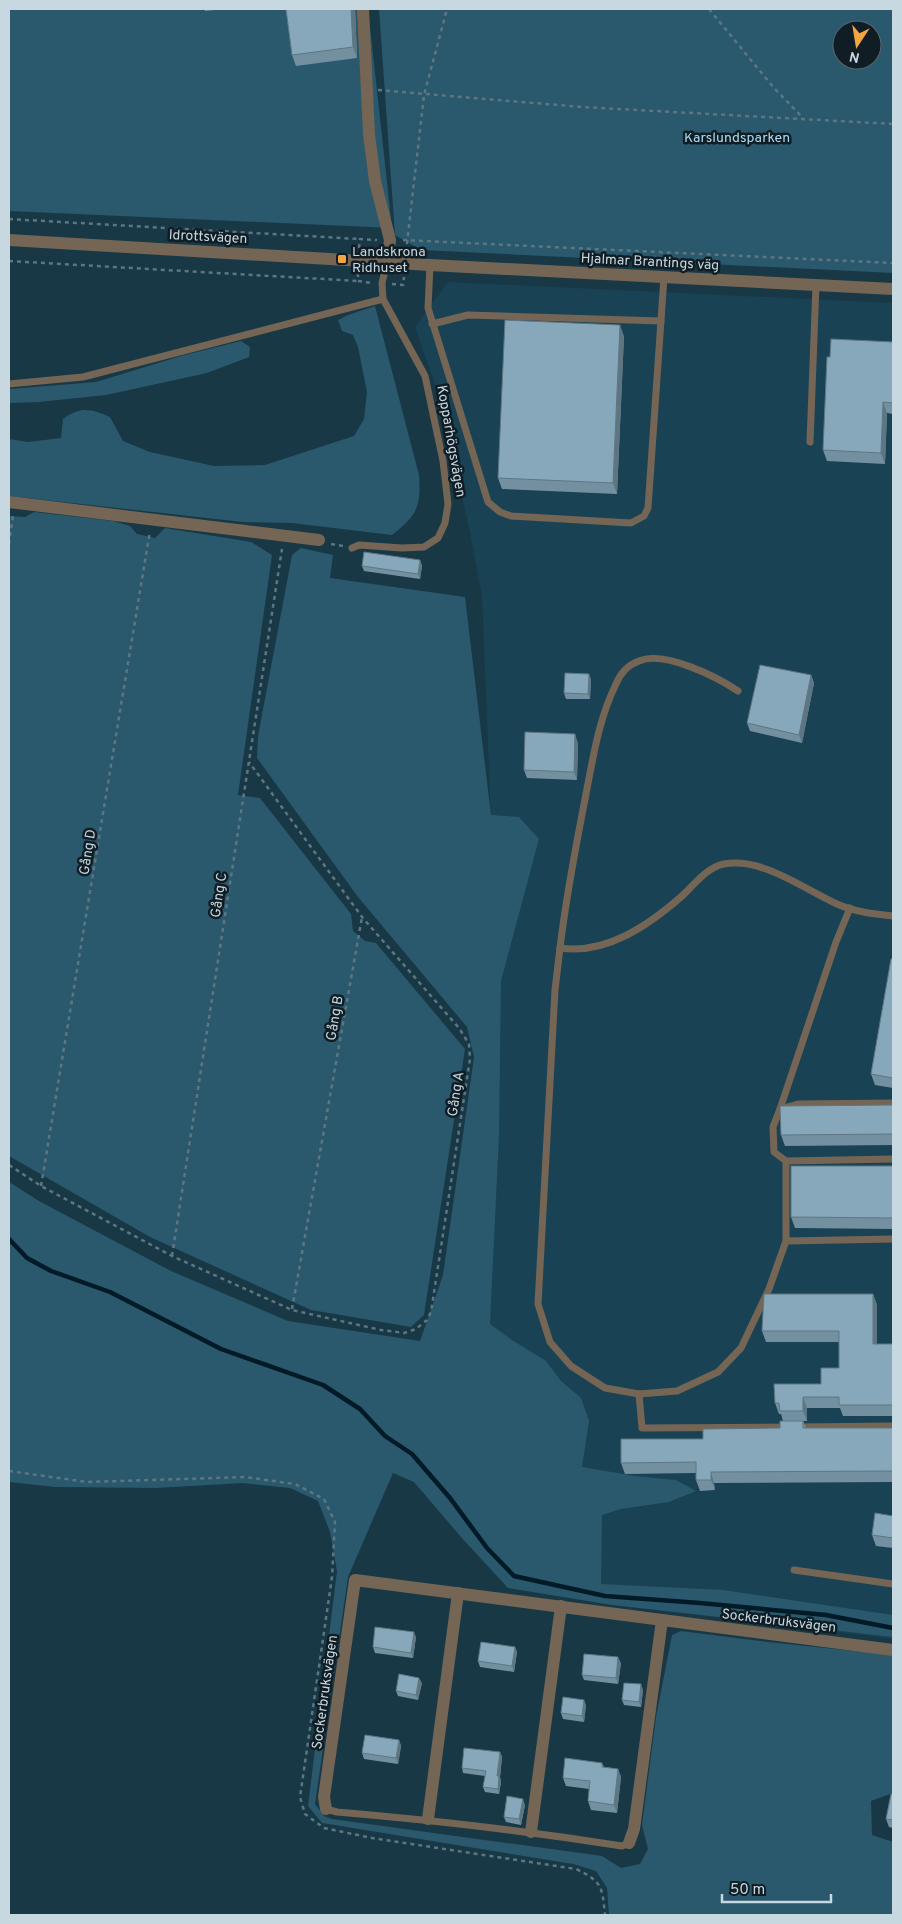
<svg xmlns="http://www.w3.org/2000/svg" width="902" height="1924" viewBox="0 0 902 1924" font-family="Overpass,sans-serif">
  <rect width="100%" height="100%" fill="#183846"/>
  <polygon fill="#194254" points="448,282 893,303 893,1639 568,1596 489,1326 497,969 482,596 469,528 437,390 415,327"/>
  <g fill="#2a586d" fill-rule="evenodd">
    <polygon points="9,9 368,9 392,228 9,211"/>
    <path d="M379,9H893V273L421,250L395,235ZM842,30H872V60H842Z"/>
    <path d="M375,306L419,475C421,508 417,515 392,535L292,523L243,522L9,496V439L28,442L61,438L63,419C81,406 91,409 110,417L123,441L150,452L214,466L265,465L354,436L364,419L367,392L358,347L353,335L342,331L338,320L348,315Z"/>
    <polygon points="241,341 250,347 249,357 207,373 106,395 39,402 9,403 9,389 96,382 181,356"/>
    <polygon points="34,512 113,521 130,526 137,534 155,538 165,528 251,542 272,555 238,795 260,798 351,914 353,931 365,941 376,943 465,1049 424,1315 411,1327 311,1310 150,1237 9,1156 9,516 25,517"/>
    <polygon points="301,548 333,555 330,578 465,597 491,815 519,817 539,839 501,981 499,1136 490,1324 512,1340 546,1361 561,1381 581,1398 589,1421 582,1467 635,1476 676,1480 696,1491 669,1502 621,1509 602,1515 601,1584 723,1590 893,1615 893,1637 612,1605 508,1588 461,1537 414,1482 393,1473 348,1577 315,1804 324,1816 332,1819 602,1856 621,1868 640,1864 648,1849 642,1825 656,1717 672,1635 681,1631 768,1642 893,1655 893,1793 871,1801 872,1835 893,1842 893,1915 609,1915 607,1888 596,1871 573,1864 322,1823 308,1806 337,1571 330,1532 318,1501 290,1488 243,1483 156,1488 55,1487 9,1482 9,1182 39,1201 171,1271 288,1321 420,1341 443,1275 474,1057 467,1027 358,897 257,758 258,736 292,555"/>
  </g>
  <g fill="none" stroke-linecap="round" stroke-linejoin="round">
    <polyline stroke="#001a27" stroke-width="4.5" points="9,1239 27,1258 51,1271 110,1292 221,1349 323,1385 360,1409 385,1436 412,1454 450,1498 487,1548 514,1576 605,1596 700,1603 826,1615 893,1628"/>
    <g stroke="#5c7682" stroke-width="2.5" stroke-dasharray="4 4" stroke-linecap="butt">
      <polyline points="709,9 774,88 803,118"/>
      <polyline points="378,90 582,107 893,124"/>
      <polyline points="9,219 359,239"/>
      <polyline points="403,240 893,263"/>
      <polyline points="359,248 360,239 377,240"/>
      <polyline points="406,252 424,95 447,9"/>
      <polyline points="9,261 358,281"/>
      <polyline points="358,273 358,281 371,283"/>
      <polyline points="392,284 403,285 404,277"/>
      <polyline points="9,544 13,515"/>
      <polyline points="331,544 343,546"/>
      <polyline points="9,1165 41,1186 172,1256 292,1310 381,1330 404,1333 416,1329 427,1320 431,1312 470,1059 469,1044 459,1028 362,917 249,762"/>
      <polyline points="41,1186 150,531"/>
      <polyline points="172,1256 282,549"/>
      <polyline points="292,1309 362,917"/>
      <path d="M9,1471L87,1482L245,1477L295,1484L324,1499L335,1522L332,1577L300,1797L305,1814L324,1828L372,1838L576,1869C603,1882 602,1887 605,1915"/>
    </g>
    <g stroke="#756555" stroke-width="7">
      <polyline points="430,265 428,308 488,502 500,512 511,516 631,523 644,516 648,508 664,277"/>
      <polyline points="432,324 468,315 661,321"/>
      <polyline points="9,384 83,377 383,299 382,283 387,262"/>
      <polyline points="810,442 816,285"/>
      <polyline points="352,548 359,545 402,548 424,547 438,538 445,523 448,504 443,461 425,376 383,299"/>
      <path d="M738,691C717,677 664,650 639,661C628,665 620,674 616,684C599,718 593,758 586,794C576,845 566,896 560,948C606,955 649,925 682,896C694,885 707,867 724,864C762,857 804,889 837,904C855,912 874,914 893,916"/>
      <polyline points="560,948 555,990 538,1304 550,1342 571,1366 605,1388 639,1394 677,1391 718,1372 741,1348 769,1289 786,1241"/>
      <polyline points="893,1103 798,1104 780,1109 773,1127 774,1152 786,1161 893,1159"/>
      <polyline points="780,1109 836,942 850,908"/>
      <polyline points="786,1161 786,1241 893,1239"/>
      <polyline points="639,1394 642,1428 787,1427"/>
      <polyline points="798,1427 893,1426"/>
      <polyline points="794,1570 893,1584"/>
      <path d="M326,1809L337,1812C432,1820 527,1831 622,1846L629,1843"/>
    </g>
    <g stroke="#756555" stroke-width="12">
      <polyline points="363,9 369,134 375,181 390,240 387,262"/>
      <polyline points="9,240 430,265 893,289"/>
      <polyline points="9,502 319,540"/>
      <polyline points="326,1809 324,1797 355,1580 893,1650"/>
      <polyline points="428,1819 458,1593"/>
      <polyline points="531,1832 561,1606"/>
      <polyline points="629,1843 634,1829 662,1620"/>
    </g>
  </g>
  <g fill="#7390a0">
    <polygon points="204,9 226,9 205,11"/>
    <polygon points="286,9 355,9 357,58 296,66 292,55"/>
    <polygon points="624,336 617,494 502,489 498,478"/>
    <polygon points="893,342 893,414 887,413 885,464 827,461 823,450 830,357"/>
    <polygon points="420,560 422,566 420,579 364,571 362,566"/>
    <polygon points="811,675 814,683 802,743 750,731 747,723"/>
    <polygon points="591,679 590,699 566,699 564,693"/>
    <polygon points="578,743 577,780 527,778 524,770"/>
    <polygon points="893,959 893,1088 875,1085 871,1074"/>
    <polygon points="893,1105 893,1145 785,1146 781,1135"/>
    <polygon points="893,1166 893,1229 795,1228 791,1217"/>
    <polygon points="873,1294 877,1305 877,1344 893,1344 893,1416 843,1416 840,1408 807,1408 807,1421 803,1421 806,1428 893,1428 893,1482 714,1483 715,1490 700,1491 696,1480 696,1473 625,1474 621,1463 703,1439 780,1428 783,1421 781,1414 779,1414 775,1403 821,1384 839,1368 839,1342 766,1342 762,1331"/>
    <polygon points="893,1516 893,1548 876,1546 872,1535"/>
    <polygon points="416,1637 413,1658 375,1653 373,1647"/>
    <polygon points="515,1647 517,1652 514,1672 480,1667 478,1661"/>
    <polygon points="621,1663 618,1684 584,1680 582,1675"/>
    <polygon points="422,1683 418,1700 398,1696 396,1691"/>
    <polygon points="643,1690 641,1707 624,1705 622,1700"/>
    <polygon points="586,1705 584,1722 563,1719 561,1713"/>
    <polygon points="399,1740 401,1746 398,1764 364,1759 362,1753"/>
    <polygon points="500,1752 502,1757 500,1777 501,1782 499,1794 485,1792 483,1787 485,1776 463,1773 462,1768"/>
    <polygon points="602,1763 604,1767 618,1769 621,1777 617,1813 591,1810 588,1801 589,1789 566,1786 563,1778"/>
    <polygon points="893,1794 893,1828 889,1827 886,1819"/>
    <polygon points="525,1805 521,1825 506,1822 504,1817"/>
  </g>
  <g fill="#5e7682">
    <polygon points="351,9 355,9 357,58 353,47"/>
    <polygon points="620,325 624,336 617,494 613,483"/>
    <polygon points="883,402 887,413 885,464 881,453"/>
    <polygon points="420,560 422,566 420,579 418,574"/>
    <polygon points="589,674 591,679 590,699 588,694"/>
    <polygon points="811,675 814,683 802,743 799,735"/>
    <polygon points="575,734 578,743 577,780 574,772"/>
    <polygon points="873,1294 877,1305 877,1355 873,1344"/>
    <polygon points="803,1397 807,1408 807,1421 803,1411"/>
    <polygon points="711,1472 714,1483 715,1490 711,1480"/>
    <polygon points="414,1632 416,1637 413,1658 411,1653"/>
    <polygon points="515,1647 517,1652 514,1672 512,1666"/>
    <polygon points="618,1657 621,1663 618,1684 616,1678"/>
    <polygon points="419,1678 422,1683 418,1700 416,1695"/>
    <polygon points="641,1684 643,1690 641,1707 639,1702"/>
    <polygon points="584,1700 586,1705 584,1722 582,1716"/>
    <polygon points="399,1740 401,1746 398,1764 396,1758"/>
    <polygon points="500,1752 502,1757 500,1777 501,1782 499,1794 498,1789 497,1776"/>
    <polygon points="618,1769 621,1777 617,1813 614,1805"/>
    <polygon points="523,1799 525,1805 521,1825 519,1819"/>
  </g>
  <g fill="#86a8ba" stroke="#5e7682">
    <polygon points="286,9 351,9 353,47 292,55"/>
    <polygon points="505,320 620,325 613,483 498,478"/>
    <polygon points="831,339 893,342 893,403 883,402 881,453 823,450 827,357 830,357"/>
    <polygon points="364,552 420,560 418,574 362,566"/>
    <polygon points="760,665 811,675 799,735 747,723"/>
    <polygon points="565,673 589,674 588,694 564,693"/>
    <polygon points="525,732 575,734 574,772 524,770"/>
    <polygon points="891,959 893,959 893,1078 871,1074"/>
    <polygon points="893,1105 893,1134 781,1135 780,1106"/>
    <polygon points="791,1166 893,1166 893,1218 791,1217"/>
    <polygon points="764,1294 873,1294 873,1344 893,1344 893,1405 839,1405 839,1397 803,1397 803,1411 780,1411 779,1403 775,1403 774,1384 821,1384 821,1368 839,1368 839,1331 762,1331"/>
    <polygon points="780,1421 803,1421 803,1428 893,1428 893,1471 711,1472 711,1480 696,1480 696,1462 621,1463 621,1439 703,1439 703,1429 780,1428"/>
    <polygon points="875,1513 893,1516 893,1538 872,1535"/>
    <polygon points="375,1627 414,1632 411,1653 373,1647"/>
    <polygon points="481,1642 515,1647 512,1666 478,1661"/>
    <polygon points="584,1654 618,1657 616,1678 582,1675"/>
    <polygon points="399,1674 419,1678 416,1695 396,1691"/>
    <polygon points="624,1683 641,1684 639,1702 622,1700"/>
    <polygon points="563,1697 584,1700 582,1716 561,1713"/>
    <polygon points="365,1735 399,1740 396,1758 362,1753"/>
    <polygon points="464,1748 500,1752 497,1776 499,1776 498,1789 483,1787 486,1771 462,1768"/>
    <polygon points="565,1758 602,1763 602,1767 618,1769 614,1805 588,1801 590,1781 563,1778"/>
    <polygon points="891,1794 893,1794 893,1820 886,1819"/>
    <polygon points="507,1796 523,1799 519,1819 504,1817"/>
  </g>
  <rect fill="#f4a443" stroke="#101d24" stroke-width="2" x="337" y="254" width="10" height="10" rx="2.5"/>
  <g text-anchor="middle" stroke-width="5" stroke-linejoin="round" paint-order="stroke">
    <g font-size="14" fill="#acdcf5" stroke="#101d24">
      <text x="737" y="142">Karslundsparken</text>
    </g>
    <g font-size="14" fill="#c7d8e1" stroke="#101d24">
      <text transform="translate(208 236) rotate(3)" y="5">Idrottsvägen</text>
      <text transform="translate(650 261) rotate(3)" y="5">Hjalmar Brantings väg</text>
      <text transform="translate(452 441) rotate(80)" y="5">Kopparhögsvägen</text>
      <text transform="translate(87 852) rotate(-81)" y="5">Gång D</text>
      <text transform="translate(218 895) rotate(-81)" y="5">Gång C</text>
      <text transform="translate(334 1018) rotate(-80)" y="5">Gång B</text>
      <text transform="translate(455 1094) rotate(-81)" y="5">Gång A</text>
      <text transform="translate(779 1620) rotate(7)" y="5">Sockerbruksvägen</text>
      <text transform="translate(324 1692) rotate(-82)" y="5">Sockerbruksvägen</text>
    </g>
    <g font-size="14" fill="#c7d8e1" stroke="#101d24" text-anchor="start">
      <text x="352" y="256">Landskrona<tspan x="352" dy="16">Ridhuset</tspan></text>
    </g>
  </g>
  <rect width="902" height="1924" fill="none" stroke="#c7d8e1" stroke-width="20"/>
  <g transform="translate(857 45) rotate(192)"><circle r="24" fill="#101d24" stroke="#596870"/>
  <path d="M0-4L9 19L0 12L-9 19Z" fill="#f4a443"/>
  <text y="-8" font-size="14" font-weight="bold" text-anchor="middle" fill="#c7d8e1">N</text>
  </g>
  <path d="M722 1894v8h109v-8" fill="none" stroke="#c7d8e1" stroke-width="2.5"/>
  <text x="730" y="1894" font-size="15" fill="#c7d8e1" stroke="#101d24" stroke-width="4" paint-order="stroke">50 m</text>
</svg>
